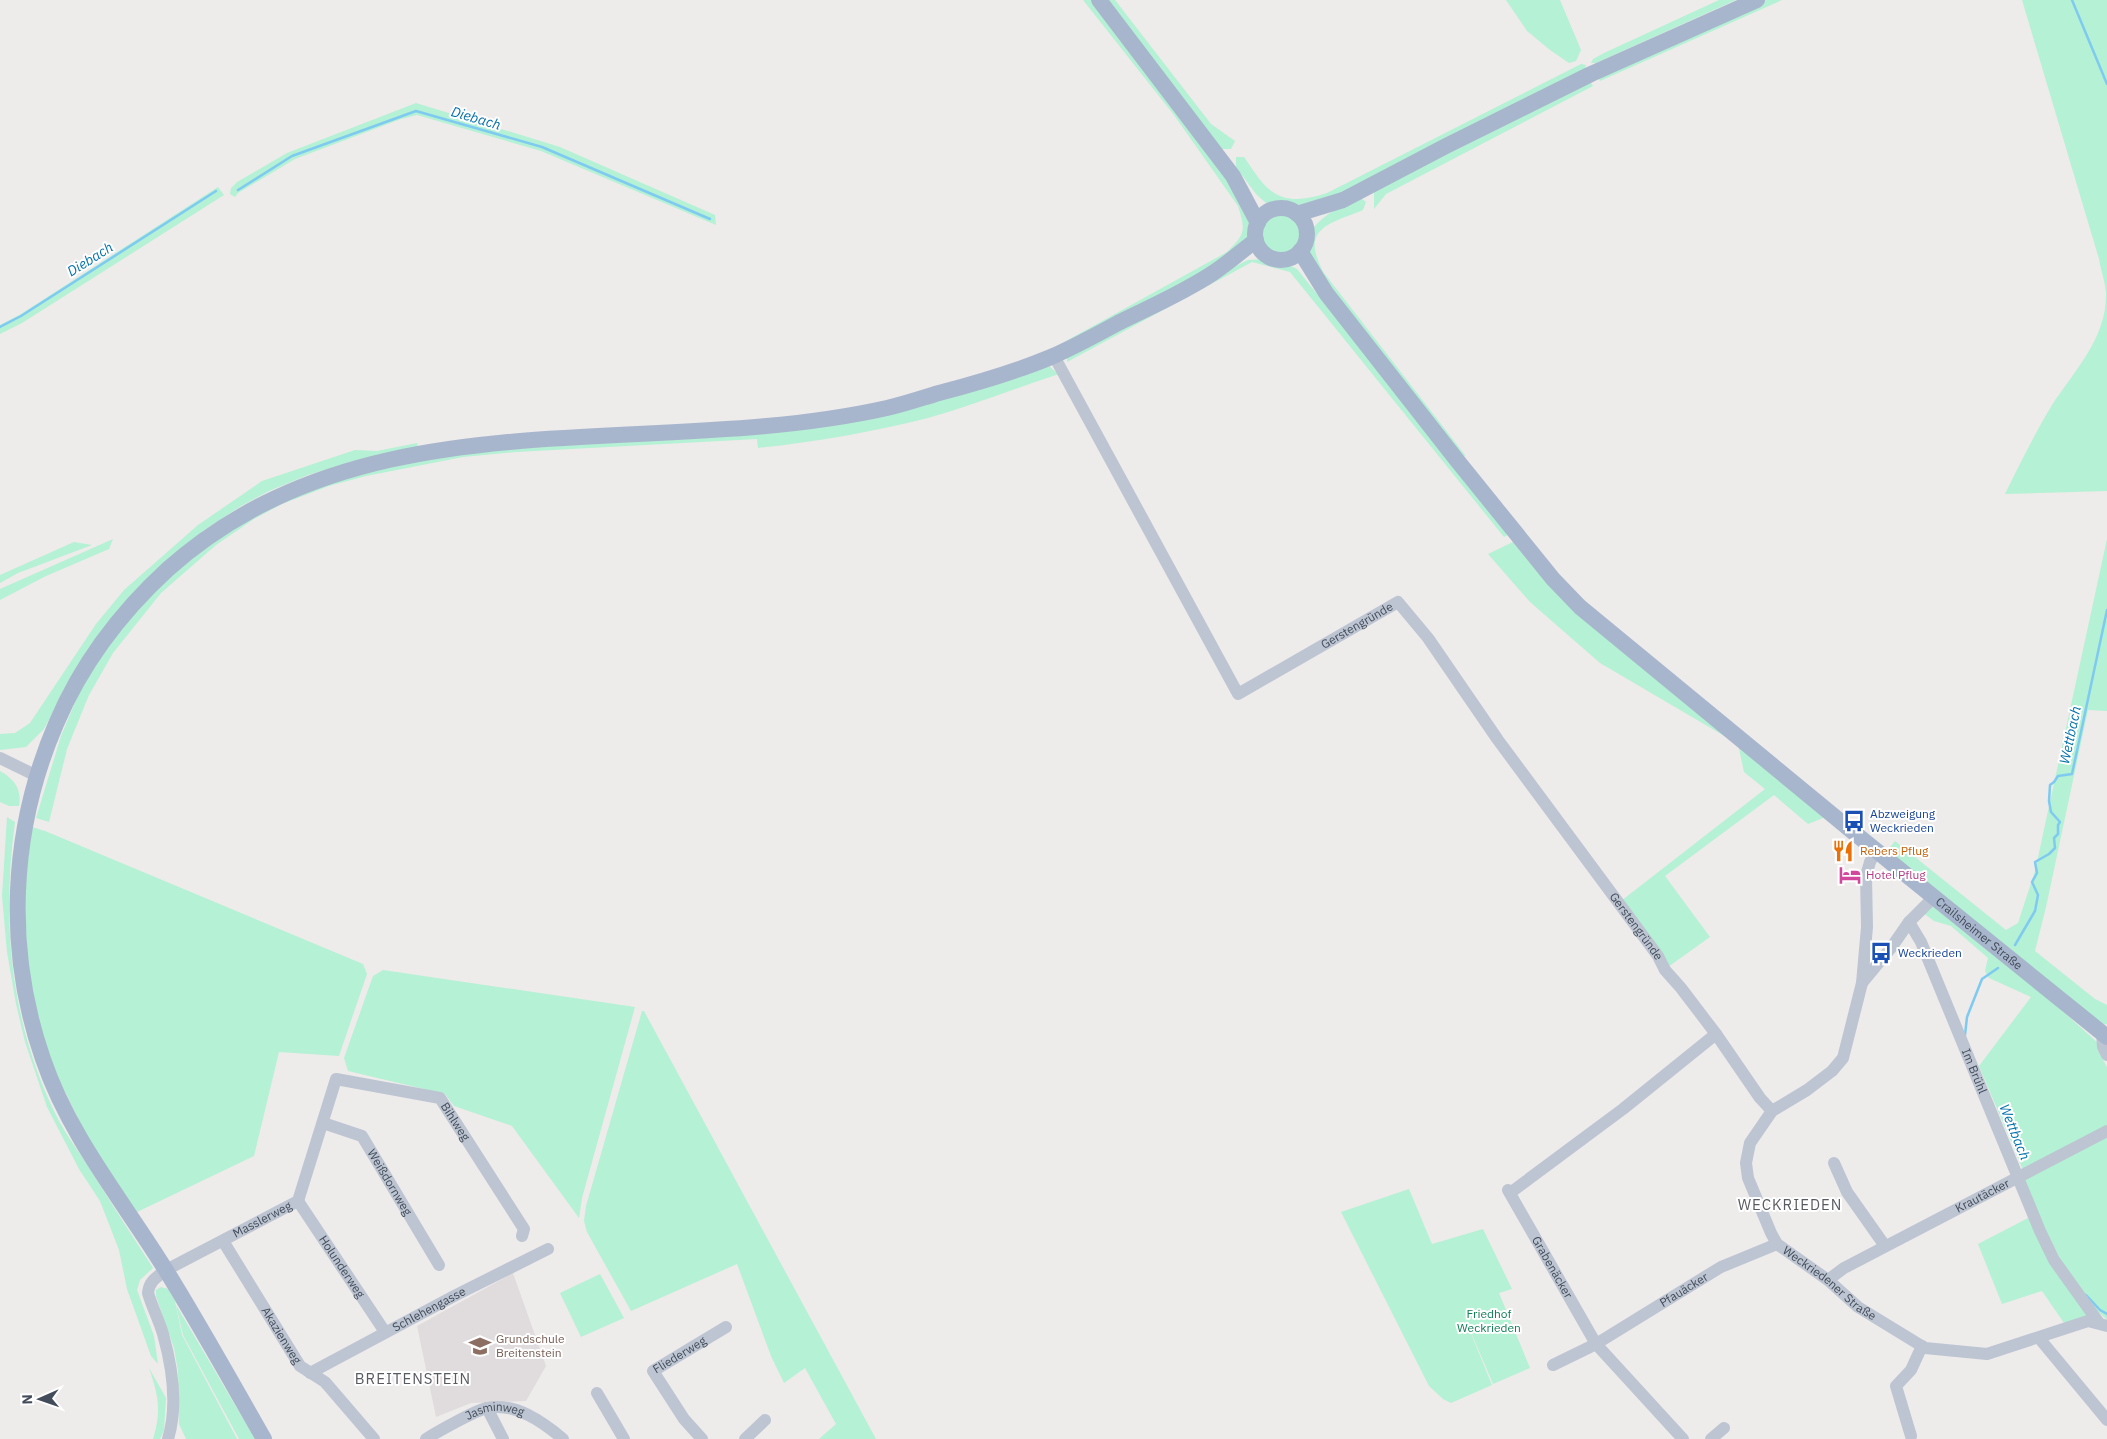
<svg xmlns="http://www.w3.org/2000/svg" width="2107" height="1439" viewBox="0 0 2107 1439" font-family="'IBM Plex Sans',sans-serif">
  <rect width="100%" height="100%" fill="#eeebeb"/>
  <polygon fill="#e0dcdd" points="513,1273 546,1366 526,1401 471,1403 436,1417 417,1326"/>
  <g fill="#b5f1d4">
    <path d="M1083,0H1093L1232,182L1252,219L1251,232L1242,247L1202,272L1142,306L1057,346L1227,252C1245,234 1246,231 1238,206L1174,115Z"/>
    <polygon points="1105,0 1115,0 1211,124 1235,141 1231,149 1222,149"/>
    <polygon points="1506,0 1560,0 1581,50 1576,61 1569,63 1550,50 1527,31"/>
    <polygon points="1719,0 1736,0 1596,63 1591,63 1593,59 1604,53"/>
    <polygon points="1766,0 1782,0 1600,81 1597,76"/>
    <path d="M2022,0H2107V491L2005,494C2020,464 2035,433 2052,405C2075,370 2107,338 2106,293C2105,282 2101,270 2099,259Z"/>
    <path d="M1581,64L1586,65L1584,70L1329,200L1292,208L1267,204L1256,194L1236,167V157H1244C1248,162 1251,168 1255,173C1275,203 1296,203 1327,193Z"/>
    <polygon points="1589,80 1593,86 1386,194 1374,209 1374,191"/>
    <polygon points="416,103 560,147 715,215 716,225 541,151 417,115 401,119 295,159 238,193 235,197 230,194 231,188 237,182 287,153"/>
    <polygon points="218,187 224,195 22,323 0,334 0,325 21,314"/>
    <path d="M1361,198L1366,202L1363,210C1329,224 1299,228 1324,273L1465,455L1463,460L1320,275C1316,268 1309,260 1308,254C1301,224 1339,206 1361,198Z"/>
    <circle cx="1280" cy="234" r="21"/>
    <polygon points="1264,259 1285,263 1297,269 1509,534 1504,537 1290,272 1252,262 1067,362 1067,356 1232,268 1248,260"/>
    <path d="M1046,363L1059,375H1056C1013,389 971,406 928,418C872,432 815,442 758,448L757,439L516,452L463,457L366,476L329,486L282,504L254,519L216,545L161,593L113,653L89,695L67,749L49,822L36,818L61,736L81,688L132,610L219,534L323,483L459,451L757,432Z"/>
    <polygon points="417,443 418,448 357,460 308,475 269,491 241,506 203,531 161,567 67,685 44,729 26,747 0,750 0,734 15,733 30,723 96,624 124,590 198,525 262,481 355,450 377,451"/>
    <polygon points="113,539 109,549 46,576 0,600 0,589"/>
    <polygon points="2107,539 2107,711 2088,710 2046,907 2035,951 2095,999 2107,1005 2107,1024 2101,1025 1887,851 1895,841 2006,930 2018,923 2035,871"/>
    <polygon points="74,542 92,545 18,573 0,583 0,575"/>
    <polygon points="1513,542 1828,816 1808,824 1774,795 1665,876 1710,937 1668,967 1621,901 1765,789 1744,772 1738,744 1600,663 1530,602 1488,554"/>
    <path d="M0,771C14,779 22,789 19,806H9L0,802Z"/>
    <path d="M7,817L15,822C1,924 11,1028 59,1121C67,1136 78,1151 88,1166C109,1200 131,1234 153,1268L140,1280L137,1290L154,1336L158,1364L151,1356L127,1289L119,1250L100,1201L79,1169L47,1107L25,1042L16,1004L7,952L2,896Z"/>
    <polygon points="32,827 45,831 363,964 367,974 339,1056 279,1052 254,1156 137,1212 96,1155 45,1051 24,954 25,876"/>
    <polygon points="1935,906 2038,989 2098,1043 2097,1049 2107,1067 2107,1128 2023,1170 1979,1066 2031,997 1989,978 1985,971 1988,958 1951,926 1934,921 1922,912"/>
    <polygon points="383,970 635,1007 582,1198 579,1218 512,1126 454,1106 445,1094 348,1071 344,1058 373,976"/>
    <polygon points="642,1011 644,1011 876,1439 819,1439 836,1424 805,1368 784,1383 771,1356 737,1264 631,1311 587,1232 584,1221 586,1206"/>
    <polygon points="2107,1136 2107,1320 2078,1293 2021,1183 2026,1177"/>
    <polygon points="1409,1189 1432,1244 1483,1229 1512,1289 1499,1293 1530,1368 1493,1384 1459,1304 1492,1385 1451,1403 1443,1399 1429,1386 1341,1212"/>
    <polygon points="2028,1218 2088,1316 2064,1323 2042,1291 2002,1304 1978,1244"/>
    <polygon points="600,1274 624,1318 581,1337 560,1293"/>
    <polygon points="161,1287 168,1289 175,1301 182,1335 237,1439 186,1439 179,1424 178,1371 174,1348 156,1296 156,1290"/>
    <polygon points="176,1305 255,1439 239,1439 183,1335"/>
    <path d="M149,1368L166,1398L164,1430L160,1439H153C162,1412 158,1394 149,1368Z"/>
  </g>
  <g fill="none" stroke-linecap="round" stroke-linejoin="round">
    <g stroke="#7fcaf0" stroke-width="2.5">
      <polyline points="2072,0 2107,84"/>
      <polyline points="238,190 292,156 416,111 542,147 710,219"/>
      <polyline points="0,327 21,316 216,191"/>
      <polyline points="2015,945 2035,911 2038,895 2032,882 2037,873 2035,862 2049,854 2055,848 2054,838 2058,834 2058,825 2060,822 2051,812 2049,801 2050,785 2054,782 2058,776 2072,774 2107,610"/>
      <polyline points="1965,1035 1967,1017 1982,979 1998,968"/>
      <polyline points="2086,1295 2100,1310 2107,1314"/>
    </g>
    <g stroke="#bdc5d2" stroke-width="12">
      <path id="s1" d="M1054,356L1238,694L1398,602L1428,638L1498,740L1658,956L1665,970L1681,988L1716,1034L1760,1098L1772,1111"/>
      <polyline points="0,758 37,776"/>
      <path id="s2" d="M1876,850L1870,862L1866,876L1867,927L1862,983L1843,1058L1832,1071L1807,1090L1772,1111L1750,1143L1746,1163L1748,1178L1771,1233L1777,1244L1828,1280L1858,1307L1925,1348L1987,1354L2088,1321L2107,1326"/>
      <polyline points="1909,922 1934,897"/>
      <path id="s3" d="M1862,983L1891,948L1909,922L1921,942L2040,1231L2054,1260L2099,1323"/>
      <polyline points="2102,1033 2103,1047 2107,1055"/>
      <path id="s4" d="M323,1123L362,1136L439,1265"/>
      <polyline points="1834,1163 1847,1192 1885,1246"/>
      <path id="s5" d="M1508,1190L1596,1344L1683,1439"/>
      <polyline points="1510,1193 1623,1109 1716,1034"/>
      <path id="s6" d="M298,1201L385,1332"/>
      <path id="s7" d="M223,1241L300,1366L325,1382L374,1439"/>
      <path id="s8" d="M1828,1280L1844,1268L2107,1131"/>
      <polyline points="2039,1338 2107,1420"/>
      <path id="s9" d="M1553,1365L1596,1344L1721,1267L1777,1244"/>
      <path id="s10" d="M310,1373L456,1295L548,1249"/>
      <polyline points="597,1393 624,1439"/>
      <polyline points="487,1408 503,1439"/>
      <polyline points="1911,1436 1896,1386 1911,1370 1922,1346"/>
      <path id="s11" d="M168,1439C178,1406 172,1366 163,1334C159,1320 152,1307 148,1293C149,1281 157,1277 166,1270L298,1201L336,1079L440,1098L524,1229L522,1236"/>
      <path id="s12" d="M426,1439C437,1432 476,1410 487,1408C515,1402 543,1422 563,1439"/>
      <path id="s13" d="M702,1439L684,1419L653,1371L726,1327"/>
      <polyline points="745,1439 765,1420"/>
      <polyline points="1711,1439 1724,1428"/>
    </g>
    <g stroke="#a8b6cd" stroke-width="16">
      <polyline points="1099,0 1233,176 1258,223"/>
      <circle cx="1281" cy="234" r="26"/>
      <polyline points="1297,214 1343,200 1446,146 1591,74 1757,0"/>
      <path id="s14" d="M1300,251L1326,293L1456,459L1553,579L1580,607L1852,831L2107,1037"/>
      <path d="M264,1439C232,1383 201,1327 167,1272C124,1202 70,1138 43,1059C5,950 10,831 56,724C81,665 121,612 168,569C369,390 646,462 887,408C905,404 922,398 939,393C977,383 1015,372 1051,357C1074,347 1096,335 1118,323C1150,307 1183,293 1213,273C1228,263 1242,251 1256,240"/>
    </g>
  </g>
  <defs>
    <g id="bus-bare" transform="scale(1.725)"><path d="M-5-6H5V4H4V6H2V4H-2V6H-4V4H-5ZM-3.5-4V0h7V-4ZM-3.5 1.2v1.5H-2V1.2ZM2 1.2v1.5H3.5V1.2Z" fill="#1a4fb4" stroke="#fff" stroke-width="2.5" paint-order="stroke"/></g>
    <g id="restaurant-bare" transform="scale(1.725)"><path d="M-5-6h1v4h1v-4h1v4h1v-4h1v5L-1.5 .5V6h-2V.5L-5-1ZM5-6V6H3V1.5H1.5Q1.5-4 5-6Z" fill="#e8710a" stroke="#fff" stroke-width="2.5" paint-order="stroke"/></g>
    <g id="hotel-bare" transform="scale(1.725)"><path d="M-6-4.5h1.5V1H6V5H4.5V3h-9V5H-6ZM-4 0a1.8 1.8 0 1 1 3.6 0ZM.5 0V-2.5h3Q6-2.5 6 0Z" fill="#d1479c" stroke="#fff" stroke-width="2.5" paint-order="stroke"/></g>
    <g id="school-bare" transform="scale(1.725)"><path d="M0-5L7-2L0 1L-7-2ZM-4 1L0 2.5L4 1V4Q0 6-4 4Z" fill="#8d6e63" stroke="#fff" stroke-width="2.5" paint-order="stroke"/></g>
  </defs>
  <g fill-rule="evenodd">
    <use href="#bus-bare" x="1854" y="821"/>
    <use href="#restaurant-bare" x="1843" y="851"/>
    <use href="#hotel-bare" x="1850" y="875"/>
    <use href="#bus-bare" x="1881" y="953"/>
    <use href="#school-bare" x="480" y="1346"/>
  </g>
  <g text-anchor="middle" stroke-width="4" stroke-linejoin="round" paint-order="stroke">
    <g font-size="12" fill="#434c5a" stroke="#fff">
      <text dy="4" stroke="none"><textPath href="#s1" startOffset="522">Gerstengründe</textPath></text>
      <text dy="4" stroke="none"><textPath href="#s1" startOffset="972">Gerstengründe</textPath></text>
      <text dy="4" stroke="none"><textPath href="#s14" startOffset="969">Crailsheimer Straße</textPath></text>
      <text dy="4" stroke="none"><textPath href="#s3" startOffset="240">Im Brühl</textPath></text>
      <text dy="4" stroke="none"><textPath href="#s11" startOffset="591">Bihlweg</textPath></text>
      <text dy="4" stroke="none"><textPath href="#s4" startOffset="95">Weißdornweg</textPath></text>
      <text dy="4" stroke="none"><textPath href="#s8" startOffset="176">Krautäcker</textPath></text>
      <text dy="4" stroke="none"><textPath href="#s11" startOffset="289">Masslerweg</textPath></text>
      <text dy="4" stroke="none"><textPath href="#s6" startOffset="79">Holunderweg</textPath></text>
      <text dy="4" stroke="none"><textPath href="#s5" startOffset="89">Grabenäcker</textPath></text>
      <text dy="4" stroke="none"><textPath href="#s2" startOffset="514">Weckriedener Straße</textPath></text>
      <text dy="4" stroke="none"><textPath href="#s9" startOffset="151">Pfauäcker</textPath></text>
      <text dy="4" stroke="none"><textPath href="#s10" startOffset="135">Schlehengasse</textPath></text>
      <text dy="4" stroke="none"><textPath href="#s7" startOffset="111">Akazienweg</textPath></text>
      <text dy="4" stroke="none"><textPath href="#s13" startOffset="115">Fliederweg</textPath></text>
      <text dy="4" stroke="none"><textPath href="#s12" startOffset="76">Jasminweg</textPath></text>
    </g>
    <g font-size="12" fill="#164399" stroke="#fff" text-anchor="start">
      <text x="1870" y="818">Abzweigung<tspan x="1870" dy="14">Weckrieden</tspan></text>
      <text x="1898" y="957">Weckrieden</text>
    </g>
    <g font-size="12" fill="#c56008" stroke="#fff" text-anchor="start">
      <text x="1860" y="855">Rebers Pflug</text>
    </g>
    <g font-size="12" fill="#b23c85" stroke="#fff" text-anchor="start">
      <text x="1866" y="879">Hotel Pflug</text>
    </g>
    <g font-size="12" fill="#117e56" stroke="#fff">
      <text x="1489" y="1318">Friedhof<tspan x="1489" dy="14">Weckrieden</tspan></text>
    </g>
    <g font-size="12" fill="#785e54" stroke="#fff" text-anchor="start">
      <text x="496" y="1343">Grundschule<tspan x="496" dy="14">Breitenstein</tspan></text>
    </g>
    <g font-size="14" font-style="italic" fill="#0472ac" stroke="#fff">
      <text transform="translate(476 118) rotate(16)" y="5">Diebach</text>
      <text transform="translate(90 259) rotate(-32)" y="5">Diebach</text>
      <text transform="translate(2070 735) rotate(-78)" y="5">Wettbach</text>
      <text transform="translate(2015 1132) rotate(68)" y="5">Wettbach</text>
    </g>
    <g font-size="15" letter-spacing="1" fill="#585b61" stroke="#fff">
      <text x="1790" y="1210">WECKRIEDEN</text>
      <text x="413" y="1384">BREITENSTEIN</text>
    </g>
  </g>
  <g transform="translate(40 1399) rotate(268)" stroke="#ffffff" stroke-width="4" paint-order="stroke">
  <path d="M0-4L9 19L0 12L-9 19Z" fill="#434c5a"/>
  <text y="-8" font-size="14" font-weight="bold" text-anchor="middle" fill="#434c5a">N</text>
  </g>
</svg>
